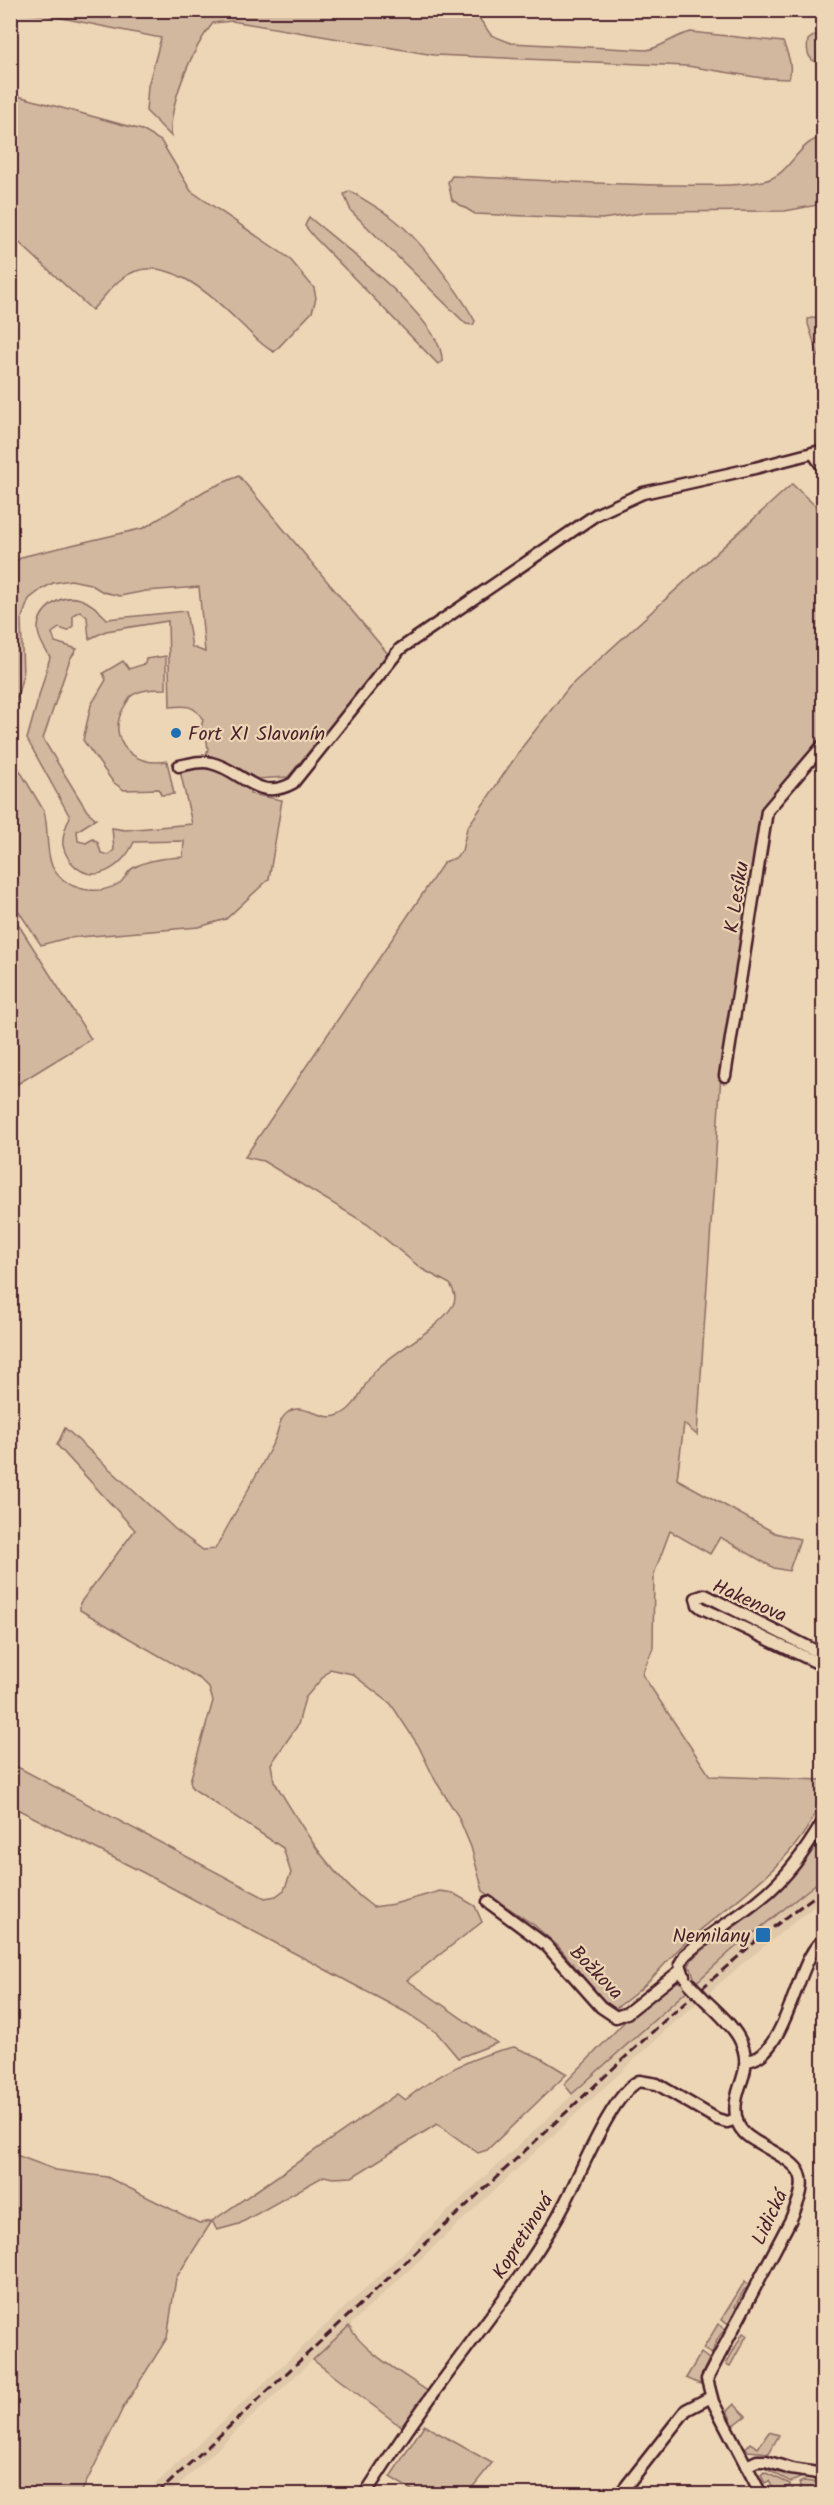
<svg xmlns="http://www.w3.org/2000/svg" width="834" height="2505" viewBox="0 0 834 2505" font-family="Kalam,sans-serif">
  <rect width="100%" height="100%" fill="#ecd6b5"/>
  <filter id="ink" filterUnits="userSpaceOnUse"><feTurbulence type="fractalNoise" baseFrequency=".0167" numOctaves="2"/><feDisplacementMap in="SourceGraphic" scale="12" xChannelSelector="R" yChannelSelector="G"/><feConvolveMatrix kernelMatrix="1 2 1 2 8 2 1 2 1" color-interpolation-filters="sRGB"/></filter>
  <g filter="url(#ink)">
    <polygon fill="#dfc7aa" points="823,1878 823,1899 742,1964 668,2028 169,2494 145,2494 657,2016 731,1951"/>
    <g fill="#d1b89f" stroke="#8e6c65" stroke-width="1.5" fill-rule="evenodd">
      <path d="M10,11H474L491,35L511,43L647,50C663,47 675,35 691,32L783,42C788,55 793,65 789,79L762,78L687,66L434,55L232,21L213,23C192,49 169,103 171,136L146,111L148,86L161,38L47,15L11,13Z"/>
      <path d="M815,35L823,40V62C808,64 806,51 808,40Z"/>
      <path d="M11,94L142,130L161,141L191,191L289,258L314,288L316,298L312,312L274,352C261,346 250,332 239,322C211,295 161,247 120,280C110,288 101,301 92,310L11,235Z"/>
      <path d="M823,137V204L785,211L649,212L602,219L475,214L452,200L448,182L452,176C527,179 602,185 676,185C704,185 735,187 763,181C791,176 796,142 823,137Z"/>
      <path d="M350,191C363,199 377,207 390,216C418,236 458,290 475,321L473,325L466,324L351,211L344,194Z"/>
      <path d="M309,217C339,243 446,322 442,362L438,364L314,237L305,226Z"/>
      <polygon points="823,315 824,315 823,370 808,324 808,319"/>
      <path d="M239,476L389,655L288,777L256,779L250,788V794L282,800L269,879L226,919L199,927L67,938L41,945L13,903L11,895L10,754L44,811C49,829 45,848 52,866C63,890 100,898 121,882C125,878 128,871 133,868C149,859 166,858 183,857L184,841L134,842C123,867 93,888 71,862C67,857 64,851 63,845C62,835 66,826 70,817L27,739L50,657C45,649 39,641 38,631C37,610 60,593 80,599C91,602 99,611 107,619L186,611L192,647L205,652L199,587L146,591L120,596L103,592L90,584L71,580L53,583L42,589L29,599L21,620L23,675L11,720V563L25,556L144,528L206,490ZM80,611L87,617L89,639L106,631L168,621L170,707C186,705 195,705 203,720L200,731L206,735L208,749L205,762L179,766L192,824L125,830L112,828L114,850L108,855L101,853L98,843L93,839L86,843L78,841L77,831L96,819L87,811L43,739L70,659L77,649L55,642L52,633L59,628L68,631L73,626V615Z"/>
      <path d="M792,484L823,513V735L763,809L722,1060L697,1435L684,1424L677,1479L775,1533L800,1539L789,1571L774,1568L720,1537L710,1554L670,1531L654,1574L653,1648L642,1674L710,1776L823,1780C823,1846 729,1903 685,1943C671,1956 660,1970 647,1983C637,1993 626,2001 615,2009L600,1997L558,1946L534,1925L483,1891L471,1847L458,1816L435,1780L418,1745L391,1704L352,1674L330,1669L305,1698L298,1725L271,1764L274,1781C302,1827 329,1875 373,1907L394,1904L440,1891L453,1893L475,1906L482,1922L407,1980L497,2043L458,2058L437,2033L407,2013L142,1872L11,1806L10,1763L265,1898L276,1896L284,1890L291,1873L283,1848L192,1788L190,1781L213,1701L209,1688L200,1679L80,1610V1603L135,1530L57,1445L65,1428L175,1529L203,1550L215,1549C235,1513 256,1477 274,1441C279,1431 278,1420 287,1413C301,1400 323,1423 339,1415C359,1407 362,1384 376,1370C396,1350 440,1328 453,1305C457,1298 454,1291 450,1284L422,1269L367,1224L263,1161L245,1157L444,862L455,858L462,851L467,828L523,746L569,687Z"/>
      <path d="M166,656V689C155,689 139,689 130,697C128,700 125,706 123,709C106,740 134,768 167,761L174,794L161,795L159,789L124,790L113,782L83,740L91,705L106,680L103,673L123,661L129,669L145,664L146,659Z"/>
      <polygon points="11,913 91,1039 11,1088 10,1088"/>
      <polygon points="816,1846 820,1855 823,1856 823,1878 731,1951 572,2094 564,2084 631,2015 674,1979 684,1985 694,1977 691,1968 688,1968 692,1959 760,1905"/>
      <path d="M514,2047L539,2057L567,2074L487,2150L478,2153L437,2124L352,2177L333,2178L324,2176L239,2224L217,2230L212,2221L176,2278L167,2338L123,2408L81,2493L11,2494V2153L56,2170L107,2177L199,2223L212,2221L397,2094L405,2100C436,2075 475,2055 514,2047Z"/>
      <polygon points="745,2281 750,2286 744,2290 735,2306 737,2310 730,2324 721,2320"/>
      <path d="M718,2324L726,2329C718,2335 714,2346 712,2354L703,2349Z"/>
      <path d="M349,2326C363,2352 405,2375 429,2392L404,2429L313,2360Z"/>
      <polygon points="743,2333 747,2335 730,2366 726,2364"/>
      <polygon points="701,2353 709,2359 703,2372 700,2384 686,2378"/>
      <polygon points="734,2404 746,2416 734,2425 727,2411"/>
      <polygon points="424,2425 492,2463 467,2494 418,2494 390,2477"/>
      <polygon points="769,2432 779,2435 769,2453 748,2451 746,2448 750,2443 758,2448"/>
      <polygon points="766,2464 803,2477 791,2482 760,2466"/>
      <polygon points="764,2472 790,2484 790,2486 776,2494 769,2481 765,2483 761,2475"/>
      <polygon points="803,2481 823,2483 823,2494 780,2494 793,2488 794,2491 801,2489 799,2483"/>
    </g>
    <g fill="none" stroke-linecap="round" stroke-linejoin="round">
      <g stroke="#4a1f2b" stroke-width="15">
        <g id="street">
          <polyline points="813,453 824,469"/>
          <path d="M179,766C189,764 201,760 211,763C243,770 257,803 293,783L400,649L597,514L643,493L755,468L824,450"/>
          <polyline points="725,1076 767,811 824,744"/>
          <polyline points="824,1655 705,1595 696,1598 698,1605 702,1608 824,1666"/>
          <polyline points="488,1902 546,1945 601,2007 616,2017 627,2013 681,1970"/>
          <path d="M684,1976L680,1964L685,1955C708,1934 736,1919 760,1899C787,1878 806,1850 824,1820"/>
          <path d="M704,1999C728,2022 755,2044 742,2080C737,2094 733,2107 737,2121C740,2131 747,2136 755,2141C799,2167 815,2168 790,2221L707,2379L713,2402L761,2494"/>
          <path d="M746,2061C788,2058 798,1951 824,1940"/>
          <polyline points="746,2466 757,2461 766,2461 791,2469 824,2474"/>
          <path d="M365,2494C395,2447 427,2401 461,2356C498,2306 538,2256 566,2201C581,2172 612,2094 639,2081L657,2084L717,2119L727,2122L737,2119"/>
          <polyline points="620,2494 686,2410 711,2397"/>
        </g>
      </g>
      <use href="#street" stroke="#ecd6b5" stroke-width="10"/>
      <polyline stroke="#4a1f2b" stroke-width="3" stroke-dasharray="9 4.5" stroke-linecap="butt" points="157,2494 663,2022 763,1935 824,1889"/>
      <g stroke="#4a1f2b" stroke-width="15" stroke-linecap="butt">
        <polyline id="street-bridge" points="688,1982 704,1999"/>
      </g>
      <use href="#street-bridge" stroke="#ecd6b5" stroke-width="10"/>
    </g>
  </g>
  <g fill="#1f6fb2" stroke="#ecd6b5" stroke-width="2">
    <circle cx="176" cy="733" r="6"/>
    <rect x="755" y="1927" width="16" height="16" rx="3"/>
  </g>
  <g text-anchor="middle" stroke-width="4.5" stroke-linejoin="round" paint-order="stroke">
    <g font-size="20" fill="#4a1f2b" stroke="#ecd6b5" text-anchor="start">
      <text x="188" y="740">Fort XI Slavonín</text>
      <text x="750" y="1942" text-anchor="end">Nemilany</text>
    </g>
    <g font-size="20" fill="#4a1f2b" stroke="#ecd6b5">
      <text transform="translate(736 897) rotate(-81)" y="7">K Lesíku</text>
      <text transform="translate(750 1600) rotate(24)" y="7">Hakenova</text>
      <text transform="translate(597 1972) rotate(46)" y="7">Božkova</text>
      <text transform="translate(769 2217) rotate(-65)" y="7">Lidická</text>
      <text transform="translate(522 2236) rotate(-58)" y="7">Kopretinová</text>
    </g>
  </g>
  <rect width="834" height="2505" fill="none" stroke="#ecd6b5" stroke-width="36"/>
  <rect x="18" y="18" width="798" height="2469" fill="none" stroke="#4a1f2b" stroke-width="2" filter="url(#ink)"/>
</svg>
